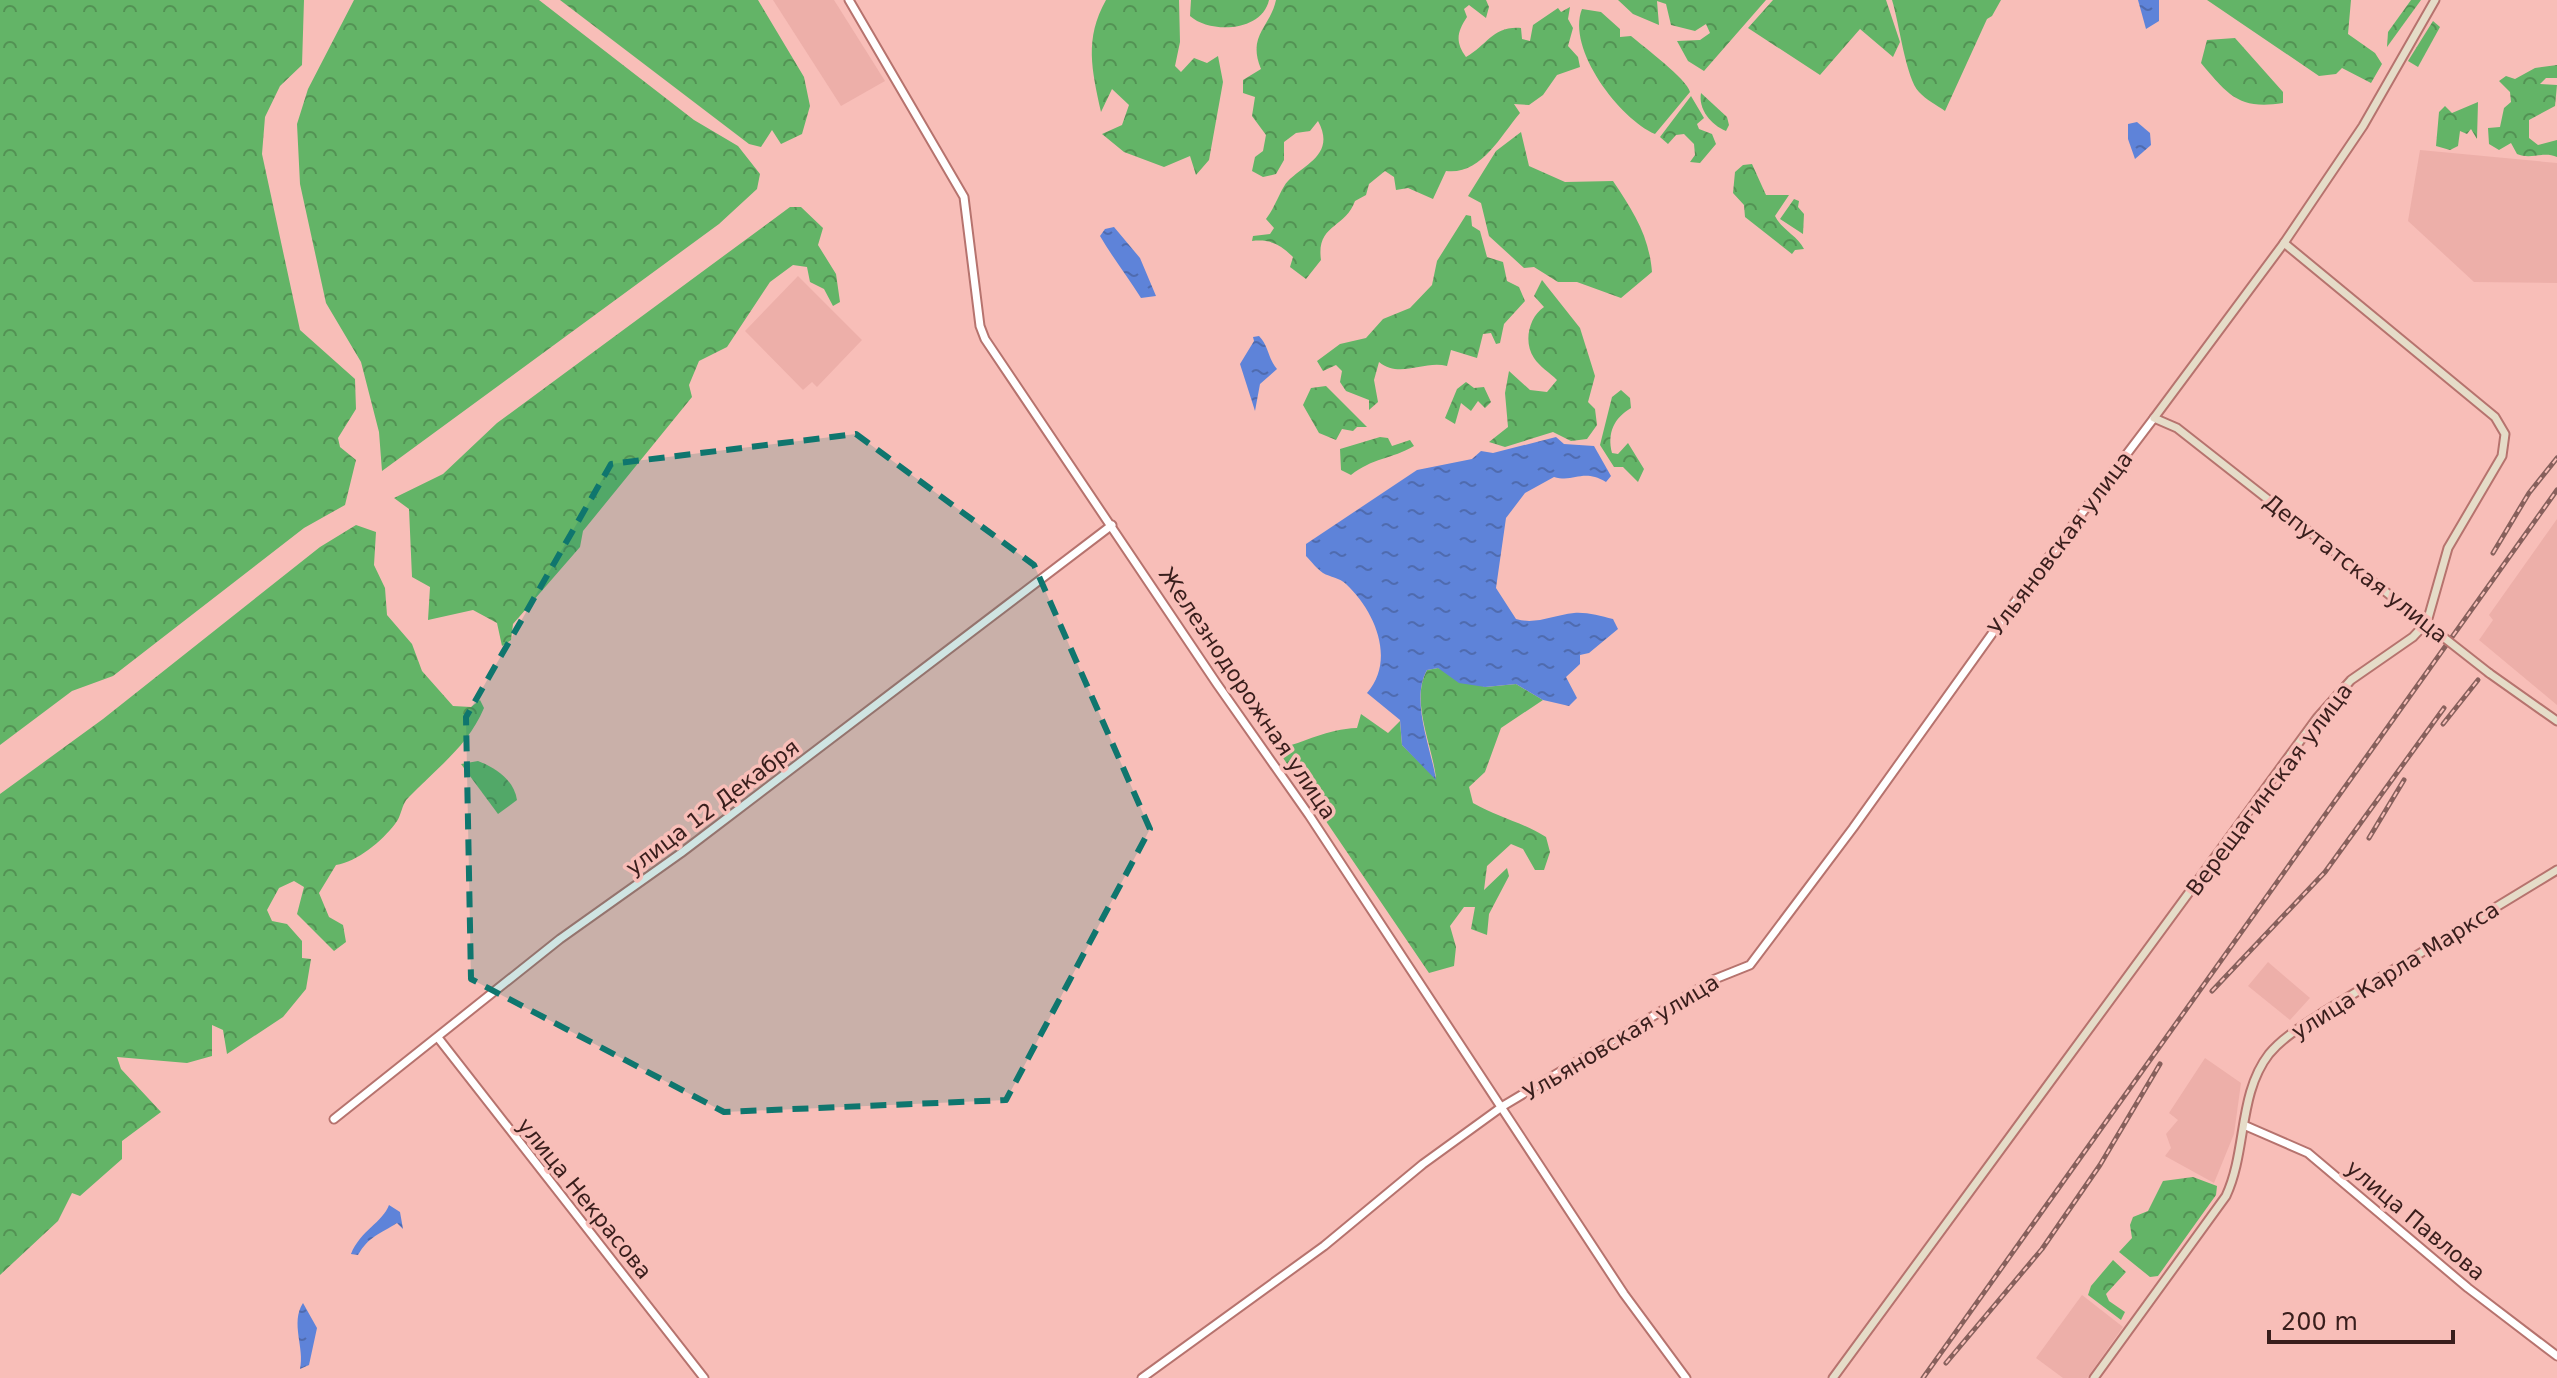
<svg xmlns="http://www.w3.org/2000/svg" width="2557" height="1378" viewBox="0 0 2557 1378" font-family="'DejaVu Sans',sans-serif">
  <defs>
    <pattern id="forest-crowns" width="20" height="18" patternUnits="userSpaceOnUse" patternTransform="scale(2)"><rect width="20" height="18" fill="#63b467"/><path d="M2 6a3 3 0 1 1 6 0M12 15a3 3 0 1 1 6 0" fill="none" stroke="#539254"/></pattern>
    <pattern id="water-ripples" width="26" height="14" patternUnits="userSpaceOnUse" patternTransform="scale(2)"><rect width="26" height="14" fill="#5e83d9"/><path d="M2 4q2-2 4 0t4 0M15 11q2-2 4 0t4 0" fill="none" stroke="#4f6baf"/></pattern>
  </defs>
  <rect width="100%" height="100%" fill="#f8beb8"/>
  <g fill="#edafa9">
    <polygon points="773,0 834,0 885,81 841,106"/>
    <polygon points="2420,150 2557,163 2557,283 2474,282 2408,221"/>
    <polygon points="798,276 862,340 817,387 812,382 803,390 745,331"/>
    <polygon points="2557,519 2557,705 2479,640 2493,620 2489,615"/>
    <polygon points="2268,962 2310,998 2290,1020 2248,986"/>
    <polygon points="2205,1058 2241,1083 2234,1134 2214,1183 2165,1156 2171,1148 2166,1134 2178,1120 2169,1113"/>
    <polygon points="2082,1295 2123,1327 2087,1378 2063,1378 2036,1358"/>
  </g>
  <g fill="url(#forest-crowns)">
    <polygon points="0,0 304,0 302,65 280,86 265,117 262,154 300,330 355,379 356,409 338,438 340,447 356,460 345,505 304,528 113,676 72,691 0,745"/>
    <polygon points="354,0 539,0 694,120 738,146 760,174 757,189 719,224 382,471 379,432 361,362 326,303 300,184 297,124 308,89"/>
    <polygon points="560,0 758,0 804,77 810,106 802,134 781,144 772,130 761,147 749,144"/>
    <path d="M1106,0H1179L1180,42L1175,66L1181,72L1194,58L1207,63L1218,56L1223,82L1209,160L1196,175L1190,156L1164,167L1124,152L1102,134L1122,125L1129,105L1112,89L1101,112C1092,70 1084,39 1106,0Z"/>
    <path d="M1191,0H1269C1262,32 1210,34 1190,16Z"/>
    <path d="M1276,0H1486L1489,7L1486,18L1469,5L1464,9L1467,17C1457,32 1455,42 1466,57C1488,45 1492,26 1521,28L1522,39L1530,41L1533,25L1558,8L1561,12L1570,7L1568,19L1573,28L1568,46L1578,57L1580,67L1557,75L1543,95L1529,105L1514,104L1520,113C1499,138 1481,175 1446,171L1433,199L1408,188L1396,190L1394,177L1385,171L1369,184L1366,195L1355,201C1345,229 1316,224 1321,260L1306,279L1290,267L1293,257C1280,244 1270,239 1252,241L1253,236L1270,234L1274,228L1266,219C1275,208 1281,188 1288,181C1305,164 1336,154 1318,121L1310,131L1296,133L1284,142V160L1276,174L1263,177L1252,171L1255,157L1263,151L1266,135L1252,116L1255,97L1243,93V80L1261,69C1247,35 1270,28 1276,0Z"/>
    <polygon points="1618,0 1766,0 1704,71 1688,61 1677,41 1700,40 1710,33 1706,24 1695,31 1671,25 1666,4 1657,1 1659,25 1633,14"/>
    <polygon points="1773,0 1886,0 1900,42 1893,57 1860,29 1820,75 1748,28"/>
    <path d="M1892,0H2001L1992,16L1987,19L1945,111C1937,105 1926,100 1919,92C1906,79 1899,22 1892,0Z"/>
    <polygon points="2207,0 2351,0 2348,34 2375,53 2382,64 2371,83 2342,68 2336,74 2319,76"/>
    <polygon points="2411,0 2421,0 2387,47 2388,32"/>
    <path d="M1582,9L1601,12L1620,29V37L1631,36C1644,47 1687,79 1690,92L1655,134C1620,119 1566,49 1582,9Z"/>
    <polygon points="2433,21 2440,27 2418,67 2408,61"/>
    <path d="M2235,38L2283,92V103C2239,110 2228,95 2201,63L2207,40Z"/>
    <path d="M2557,65V78H2546L2540,84L2557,85L2555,106L2529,120V138L2538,145L2557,140V157C2543,151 2531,160 2517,154L2511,143L2499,150L2489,144L2488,128L2500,127L2504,108L2511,102L2510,92L2499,81L2506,76L2515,79L2535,68Z"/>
    <path d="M1701,93L1727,117L1729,125L1726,131C1711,125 1698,109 1701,93Z"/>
    <polygon points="1691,96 1704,118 1697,124 1699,129 1712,134 1716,144 1700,163 1690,162 1695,155 1694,144 1684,134 1676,135 1668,144 1660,137"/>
    <polygon points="2478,102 2477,139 2471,129 2467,134 2460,131 2458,146 2450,150 2436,146 2439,112 2445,106 2452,113"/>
    <path d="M1521,132L1529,166L1565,182L1613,181C1633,211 1649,235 1652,272L1621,298L1577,282H1558L1534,267L1524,268L1489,236L1481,203L1468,196L1496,151Z"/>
    <path d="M1752,164L1766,195H1789L1775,216C1782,230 1797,235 1804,249L1795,250L1792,254L1745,217L1744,205L1733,193L1735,172L1743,165Z"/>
    <polygon points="1794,199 1799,201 1798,207 1804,214 1803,234 1780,219"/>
    <polygon points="790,207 801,207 823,228 818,245 836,274 840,302 833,306 824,289 810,282 807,267 793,265 770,282 727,347 699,361 689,385 692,397 583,531 580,547 513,624 511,640 502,646 497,623 473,610 428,620 430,587 412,577 409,509 394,498 443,474 497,423"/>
    <path d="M1466,215L1471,216L1472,226L1480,231L1487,257L1503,262L1507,281L1519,287L1525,301L1504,324L1500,343L1496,344L1491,333L1483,334L1477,358L1451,350L1447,366C1424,360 1400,379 1379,362L1374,380L1378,402L1369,410V400L1346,391L1340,382L1342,371L1336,365L1323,371L1317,361L1340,344L1366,338L1383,319L1410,308L1432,285L1437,261Z"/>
    <path d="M1542,280L1580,328L1595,376L1588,402L1595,409L1597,425L1587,439L1571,441L1553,432L1505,447L1489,442L1508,427L1505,393L1509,371L1530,390L1547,392L1557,380C1550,373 1539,366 1534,358C1523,342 1529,317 1544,307L1534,296Z"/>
    <polygon points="1466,382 1474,388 1484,387 1491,402 1485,408 1478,401 1471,411 1461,403 1455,424 1445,418 1457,389"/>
    <polygon points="1326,386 1367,427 1357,427 1353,431 1342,429 1336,440 1319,433 1303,405 1311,388"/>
    <path d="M1621,390L1630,398L1631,408C1614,418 1607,433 1612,453L1618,454L1628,443L1644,469L1638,482L1623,467H1614L1600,445L1612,397Z"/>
    <path d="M1380,437L1388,438L1392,446L1410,440L1414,446C1392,459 1372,458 1351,475L1341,470L1340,449Z"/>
    <path d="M356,525L376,532L374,565L385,588L387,615L412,644L422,671L453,706L471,707L480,700L484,708C468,746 437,768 409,797C401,804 402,816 395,824C382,841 357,862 336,865L319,893L329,917L343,925L346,942L334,951L297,914L304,887L294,881L279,888L267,910L272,921L287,924L302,941V958L311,959L306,989L283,1017L227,1054L223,1030L212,1025V1056L187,1063L117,1057L121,1069L161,1112L122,1141V1159L80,1196L72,1193L58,1221L0,1275V794L103,719L320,547Z"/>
    <path d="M1438,668L1485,687L1516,684L1543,700L1501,728L1485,772L1469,787L1473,803C1497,817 1522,822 1546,837L1550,852L1544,870H1535L1523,849L1511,844L1487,866L1484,890L1507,868L1509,876L1489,914L1487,935L1471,929L1475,907H1464L1450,926L1456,947L1454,966L1429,973L1277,749C1307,742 1326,729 1357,728L1361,714L1388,733L1400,721L1402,745L1436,778C1432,744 1410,701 1427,670Z"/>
    <path d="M478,761C496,768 514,780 517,800L498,814L461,764Z"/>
    <polygon points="2193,1177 2217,1186 2216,1195 2158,1276 2150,1277 2119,1252 2132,1238 2130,1225 2133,1217 2148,1211 2163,1181"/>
    <polygon points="2113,1260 2126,1272 2106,1294 2109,1301 2125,1312 2121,1320 2088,1295 2091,1286"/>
  </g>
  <g fill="url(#water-ripples)">
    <polygon points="2138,0 2159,0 2159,21 2146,29"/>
    <polygon points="2137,122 2150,133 2151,145 2135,159 2128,139 2128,124"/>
    <path d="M1114,227L1140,258L1156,296L1141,298C1127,276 1113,258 1100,236L1105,229Z"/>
    <path d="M1259,336C1269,346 1268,359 1277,369L1260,384L1255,411L1240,364L1254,341L1253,337Z"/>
    <path d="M1556,437L1564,444L1594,446L1611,476L1606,482C1582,468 1575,483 1554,477L1525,493L1506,518L1496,588L1516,619C1536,625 1553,615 1574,613C1587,612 1600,616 1613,619L1618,629L1589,653L1580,655V664L1566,677L1577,698L1569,706L1543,700L1516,684L1485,687L1459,683L1438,668L1427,670C1410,700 1431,747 1436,780L1402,745L1400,720L1367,693C1396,660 1375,611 1346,584C1340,578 1330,577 1323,573C1317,569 1311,561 1306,556V544L1417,470L1472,459L1481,451L1493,453Z"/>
    <path d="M389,1205L400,1212L403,1229L397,1223C380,1234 369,1236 358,1255L351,1254C360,1231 383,1222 389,1205Z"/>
    <path d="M303,1303L317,1328L309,1365L300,1369C305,1348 290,1323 303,1303Z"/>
  </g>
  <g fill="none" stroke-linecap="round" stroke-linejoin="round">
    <g stroke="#b6736e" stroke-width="11">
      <g id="tertiary">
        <polyline points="849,0 964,197 980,326 985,339 1217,684 1309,815 1624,1294 1686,1378"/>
        <polyline points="439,1039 704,1378"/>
        <polyline points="334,1119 560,939 681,853 1112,525"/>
        <polyline points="2246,1126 2308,1153 2468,1288 2557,1356"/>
        <polyline points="1142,1378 1324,1246 1423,1164 1503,1106 1715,979 1750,965 1853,828 2014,603 2154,418"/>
      </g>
    </g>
    <g stroke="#b6736e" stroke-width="11">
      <g id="secondary">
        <polyline points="2405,607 2177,428 2154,418 2284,243 2363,126 2435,0"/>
        <polyline points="2489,673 2557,721"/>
        <polyline points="1833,1378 2317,718 2351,680 2413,637 2427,622 2448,548 2502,456 2505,434 2495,417 2284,243"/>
        <path d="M2094,1378L2226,1196C2247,1151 2238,1094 2269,1054C2283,1037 2304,1025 2322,1013L2557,870"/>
      </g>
    </g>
    <use href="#tertiary" stroke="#fff" stroke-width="7"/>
    <use href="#secondary" stroke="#e5dcc8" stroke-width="7"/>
    <g stroke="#87605c" stroke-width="5">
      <g id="rail">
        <polyline points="2493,553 2529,493 2557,458"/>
        <polyline points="2443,724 2478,680"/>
        <polyline points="2369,838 2404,780"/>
        <polyline points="2212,991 2325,872 2444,708"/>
        <polyline points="1946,1363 2042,1249 2100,1165 2160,1064"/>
        <polyline points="1923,1378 2557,490"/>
      </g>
    </g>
    <use href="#rail" stroke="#f8beb8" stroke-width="2" stroke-dasharray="6" stroke-linecap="butt"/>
    <g stroke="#b6736e" stroke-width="11" stroke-linecap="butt">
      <polyline id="secondary-bridge" points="2405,607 2489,673"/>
    </g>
    <use href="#secondary-bridge" stroke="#e5dcc8" stroke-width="7"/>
  </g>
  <path fill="#0f766e" fill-opacity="0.2" stroke="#0f766e" stroke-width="6" stroke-dasharray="16 10" stroke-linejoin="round" d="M856,434L1034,565L1150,829L1006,1100L724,1112L471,979L466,717L611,464Z"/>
  <g text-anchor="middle" stroke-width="7" stroke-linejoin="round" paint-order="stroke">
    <g font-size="22" fill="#391e1c" stroke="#f8beb8">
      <text transform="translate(2060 543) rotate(-53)" y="8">Ульяновская улица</text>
      <text transform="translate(2356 568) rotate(38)" y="8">Депутатская улица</text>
      <text transform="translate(1248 693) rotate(56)" y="8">Железнодорожная улица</text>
      <text transform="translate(2269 789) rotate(-53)" y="8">Верещагинская улица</text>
      <text transform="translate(712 807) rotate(-37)" y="8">улица 12 Декабря</text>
      <text transform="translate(2395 970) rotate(-32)" y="8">улица Карла Маркса</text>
      <text transform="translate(1621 1037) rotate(-31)" y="8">Ульяновская улица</text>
      <text transform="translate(585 1198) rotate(51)" y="8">улица Некрасова</text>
      <text transform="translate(2416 1220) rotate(40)" y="8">улица Павлова</text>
    </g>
  </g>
  <path d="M2269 1330v12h184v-12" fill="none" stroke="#391e1c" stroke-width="4"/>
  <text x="2281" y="1330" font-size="24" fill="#391e1c" stroke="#f8beb8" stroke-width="6" paint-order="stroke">200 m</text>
</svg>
